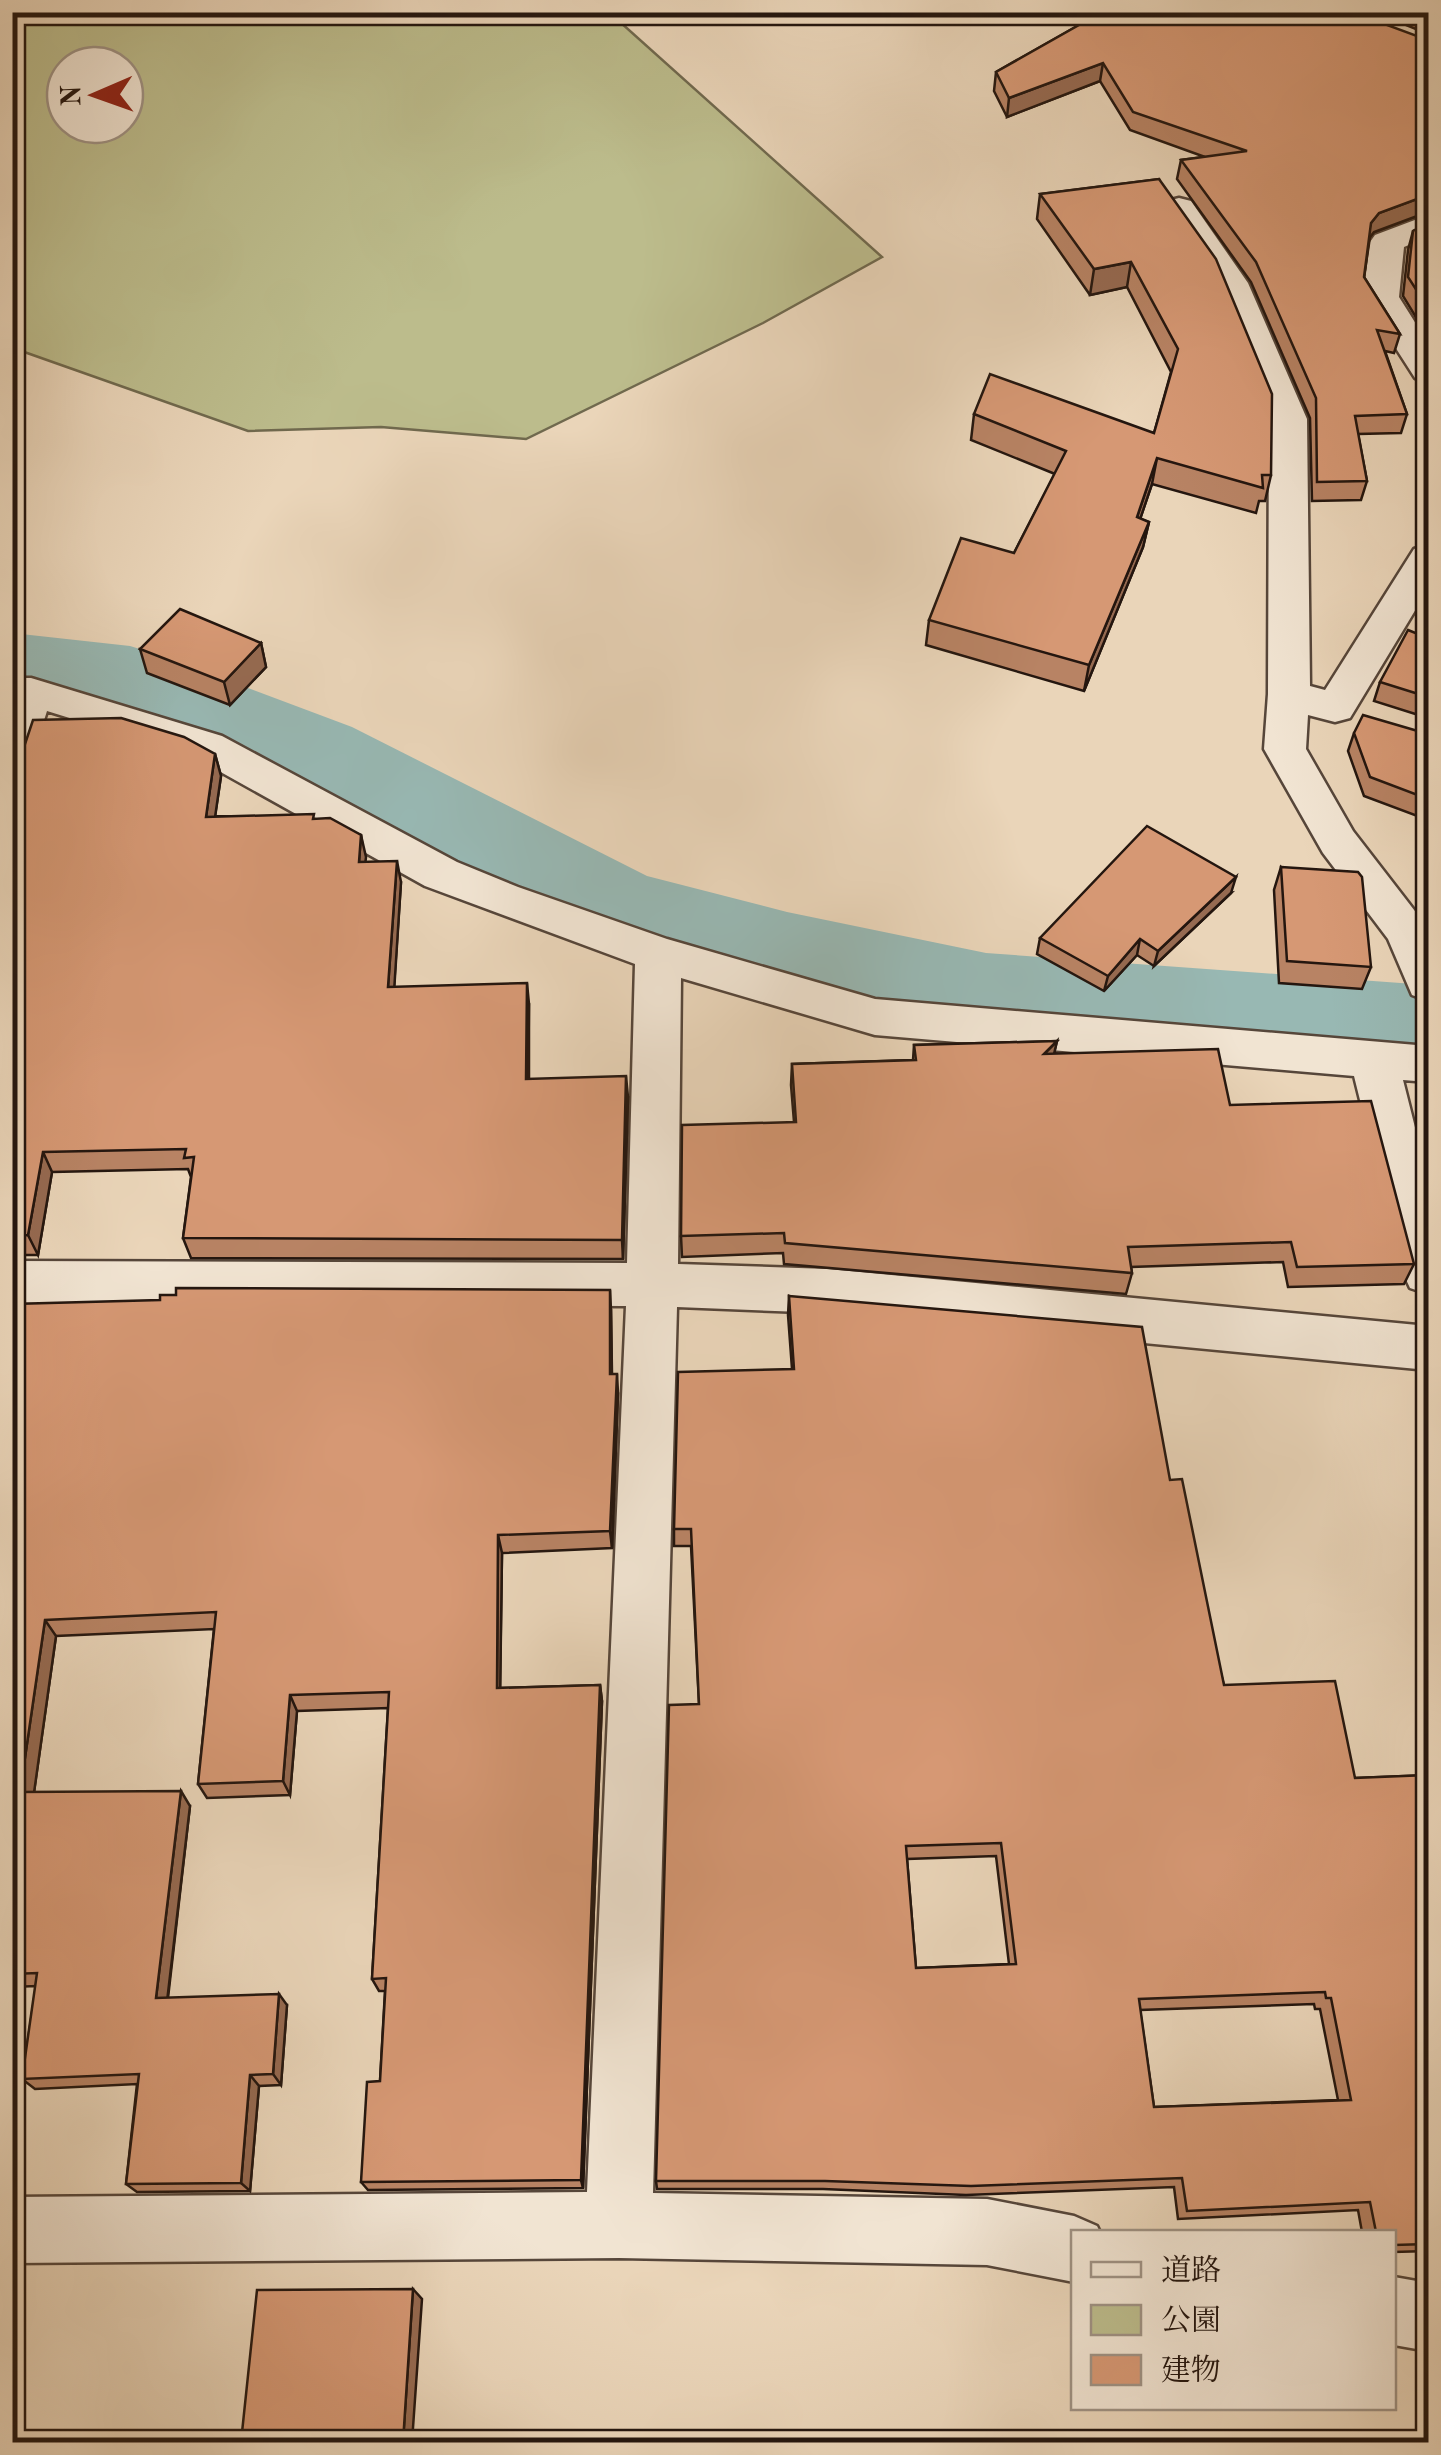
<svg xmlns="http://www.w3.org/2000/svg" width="1441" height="2455" viewBox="0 0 1441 2455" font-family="'Old Standard TT','Noto Serif JP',serif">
  <rect width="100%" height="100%" fill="#ead5b9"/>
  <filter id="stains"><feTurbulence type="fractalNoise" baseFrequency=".002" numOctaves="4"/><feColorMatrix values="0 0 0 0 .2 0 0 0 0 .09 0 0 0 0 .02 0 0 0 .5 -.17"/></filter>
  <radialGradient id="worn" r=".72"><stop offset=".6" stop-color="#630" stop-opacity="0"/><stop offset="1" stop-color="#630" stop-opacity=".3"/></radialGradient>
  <path fill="#bcbc8c" stroke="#70694e" stroke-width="2.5" fill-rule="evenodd" d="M13,12L610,13L882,257L763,323L526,439L381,427L248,431L13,348ZM65,65H125V125H65Z"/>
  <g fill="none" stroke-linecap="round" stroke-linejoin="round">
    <polygon fill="#98b8b3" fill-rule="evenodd" points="12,633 130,646 163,656 352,727 647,876 787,912 986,953 1428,985 1428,1067 986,1033 787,990 582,933 284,775 116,708 12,695"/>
    <g stroke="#56463a" stroke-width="5">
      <g id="street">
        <polygon points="1179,198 1191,201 1248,283 1307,419 1310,686 1325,690 1414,549 1428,545 1428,589 1350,718 1335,722 1308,715 1306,749 1353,831 1428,928 1428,1001 1412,995 1388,939 1323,853 1264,749 1268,694 1269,419 1214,283 1162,208 1167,201"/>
        <polygon points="1428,215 1428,237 1404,247 1399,297 1428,343 1428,381 1415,378 1363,297 1370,242 1375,235"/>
        <polygon points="12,678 31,678 222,736 457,862 518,887 667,939 875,999 1428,1046 1428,1082 1403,1080 1428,1179 1428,1294 1410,1288 1403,1273 1354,1076 875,1035 681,978 678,1264 828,1269 1428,1326 1428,1370 828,1313 677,1307 653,2193 987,2199 1074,2216 1097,2226 1100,2232 1074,2232 1074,2282 987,2265 619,2258 12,2263 12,2197 587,2192 626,1306 12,1303 12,1261 627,1263 635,964 425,886 192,756 47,711 27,774 12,778"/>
        <polygon points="1394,2277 1428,2283 1428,2351 1394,2345"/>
      </g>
    </g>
    <use href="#street" fill="#f1e4d2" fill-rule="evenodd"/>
  </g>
  <g fill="#b88364" stroke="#24160f" stroke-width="2.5" fill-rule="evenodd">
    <polygon points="1102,12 1428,40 1428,212 1374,232 1370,237 1364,277 1400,334 1394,353 1385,351 1407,414 1401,433 1358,434 1367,481 1361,500 1312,501 1310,418 1251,282 1177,179 1181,160 1205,157 1130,130 1100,81 1007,117 994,91 996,72"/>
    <polygon points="1374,12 1428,12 1428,34"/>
    <polygon points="1159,179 1271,475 1265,501 1259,501 1256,513 1152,484 1140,519 1149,522 1143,547 1084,691 926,645 929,620 1014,553 1055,474 971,440 974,414 1154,433 1171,372 1127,287 1090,295 1037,219 1040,194"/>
    <polygon points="1428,223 1428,337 1403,296 1408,250 1413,231"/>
    <polygon points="1428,638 1428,718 1374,701 1380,682"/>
    <polygon points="261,643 266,667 230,705 147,673 140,649"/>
    <polygon points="1354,733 1428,734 1428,820 1364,796 1348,751"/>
    <polygon points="215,754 221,776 215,816 315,819 361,835 365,862 401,882 394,987 529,1004 529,1079 628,1097 623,1259 191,1258 183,1238 191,1177 188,1169 52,1172 38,1255 12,1255 12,757"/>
    <polygon points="1281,867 1371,967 1362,989 1279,983 1274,890"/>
    <polygon points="1231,893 1154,966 1137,955 1104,991 1037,954 1040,938"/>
    <polygon points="1057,1041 1054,1053 1230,1105 1414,1264 1404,1284 1288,1287 1283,1262 1131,1267 1132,1273 1126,1294 784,1264 783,1253 682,1257 681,1236 794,1122 791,1085 792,1064 913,1060 914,1045"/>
    <polygon points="1427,1099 1428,1099 1428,1166 1417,1121"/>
    <path d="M789,1296L1170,1480L1224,1685L1355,1778L1428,1775V2251L1394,2252V2232H1362L1358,2210L1178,2219L1174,2187L966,2195L823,2189H657L656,2181L699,1704L691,1546H674V1529L792,1369L788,1315ZM996,1856L1009,1964L916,1968L907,1859ZM1314,2004L1315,2009H1320L1338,2100L1154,2107L1140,2010Z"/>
    <polygon points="12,1304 611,1310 612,1374 618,1393 612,1548 502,1553 500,1688 600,1685 602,1701 583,2188 368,2190 361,2182 380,2081 385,1991 379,1991 372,1979 388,1708 297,1711 290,1795 207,1798 198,1784 214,1629 56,1636 34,1792 190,1806 168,1998 287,2005 281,2085 259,2086 250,2191 137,2192 126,2184 137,2084 35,2089 22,2079 36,1986 12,1987"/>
  </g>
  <g fill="#966a51" stroke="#24160f" stroke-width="2.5">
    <polygon points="1103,63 1100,81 1007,117 1009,98"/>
    <polygon points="1428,195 1428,212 1374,232 1366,242 1371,223 1379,213"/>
    <polygon points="1131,262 1127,287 1090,295 1094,269"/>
    <polygon points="1157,458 1152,484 1132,543 1137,517"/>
    <polygon points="1149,522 1143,547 1084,691 1089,665"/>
    <polygon points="261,643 266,667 230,705 224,682"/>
    <polygon points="215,754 221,776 212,838 206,817"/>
    <polygon points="361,835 366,857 363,883 359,862"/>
    <polygon points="397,861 401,882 393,1008 388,987"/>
    <polygon points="1236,877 1231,893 1154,966 1158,951"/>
    <polygon points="1140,939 1137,955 1104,991 1108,976"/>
    <polygon points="527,983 529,1004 528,1099 526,1079"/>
    <polygon points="1057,1041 1052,1063 1044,1054"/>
    <polygon points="626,1076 628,1097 623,1259 622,1240"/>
    <polygon points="43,1152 52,1172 38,1255 28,1235"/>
    <polygon points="610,1290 611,1310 612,1393 610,1374"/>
    <polygon points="617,1374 618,1393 612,1548 610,1531"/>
    <polygon points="498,1535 502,1553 500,1704 497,1688"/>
    <polygon points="45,1620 56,1636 32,1807 20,1792"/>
    <polygon points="600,1685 602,1701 583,2188 581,2180"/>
    <polygon points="290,1695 297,1711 290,1795 283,1781"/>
    <polygon points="181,1791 190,1806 166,2010 156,1998"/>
    <polygon points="279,1994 287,2005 281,2085 273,2074"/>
    <polygon points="250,2075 259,2086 250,2191 241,2183"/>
    <polygon points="413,2289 422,2299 412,2442 403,2442"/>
  </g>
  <g fill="#d69874" stroke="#24160f" stroke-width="2.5" fill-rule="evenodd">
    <polygon points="1102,12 1352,12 1428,40 1428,195 1379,213 1371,223 1364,277 1400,334 1377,330 1407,414 1355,416 1367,481 1317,482 1316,398 1256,262 1181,160 1247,151 1133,112 1103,63 1009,98 996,72"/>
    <polygon points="1159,179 1216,259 1272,394 1271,475 1262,475 1263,488 1157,458 1137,517 1149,522 1089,665 929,620 961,538 1014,553 1066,451 974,414 990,374 1154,433 1178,349 1131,262 1094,269 1040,194"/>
    <polygon points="1428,223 1428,308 1408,277 1413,231"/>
    <polygon points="180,609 261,643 224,682 140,649"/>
    <polygon points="1408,630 1428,638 1428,697 1380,682"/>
    <polygon points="1363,715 1428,734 1428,799 1370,777 1354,733"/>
    <polygon points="121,718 184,737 215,754 206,817 314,814 313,819 330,818 361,835 359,862 397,861 388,987 527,983 526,1079 626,1076 622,1240 183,1238 194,1157 184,1158 186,1149 43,1152 28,1235 12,1236 12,757 22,753 33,720"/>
    <polygon points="1147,826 1236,877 1158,951 1140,939 1108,976 1040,938"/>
    <polygon points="1281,867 1358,872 1362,877 1371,967 1287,961"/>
    <polygon points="1057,1041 1044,1054 1218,1049 1230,1105 1371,1101 1414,1264 1297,1267 1291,1242 1128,1247 1132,1273 785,1243 784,1233 681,1236 682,1125 796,1122 792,1064 916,1060 914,1045"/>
    <polygon points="176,1288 610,1290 610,1374 617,1374 610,1531 498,1535 497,1688 600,1685 581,2180 361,2182 367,2082 380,2081 386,1978 372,1979 389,1692 290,1695 283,1781 198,1784 216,1612 45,1620 20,1792 181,1791 156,1998 279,1994 273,2074 250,2075 241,2183 126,2184 139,2074 22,2079 37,1973 12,1974 12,1304 160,1300 160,1295 176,1295"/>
    <path d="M789,1296L1142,1327L1170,1480L1182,1479L1224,1685L1335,1681L1355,1778L1428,1775V2244L1394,2245V2232H1376L1370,2202L1187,2211L1182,2178L971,2186L825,2181H656L669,1705L699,1704L691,1529H674L678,1372L794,1369ZM1001,1843L1016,1964L916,1968L906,1846ZM1325,1992L1326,1998H1331L1351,2100L1154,2107L1139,1999Z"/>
    <polygon points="413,2289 403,2442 241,2442 257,2290"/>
  </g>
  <rect width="1441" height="2455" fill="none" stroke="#ead5b9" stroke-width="50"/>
  <rect x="15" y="15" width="1411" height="2425" fill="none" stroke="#24160f" stroke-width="5"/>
  <rect x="25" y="25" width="1391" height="2405" fill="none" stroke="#24160f" stroke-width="2.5"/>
  <rect x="1071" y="2230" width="325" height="180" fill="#f1e4d2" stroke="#9f9284" stroke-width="2.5"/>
  <rect x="1091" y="2262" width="50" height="15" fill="#f1e4d2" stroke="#9f9284" stroke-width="2.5"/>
  <text x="1161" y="2280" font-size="30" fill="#24160f">道路</text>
  <rect x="1091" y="2305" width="50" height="30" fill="#bcbc8c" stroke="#9f9284" stroke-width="2.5"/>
  <text x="1161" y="2330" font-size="30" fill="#24160f">公園</text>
  <rect x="1091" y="2355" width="50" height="30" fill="#d69874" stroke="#9f9284" stroke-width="2.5"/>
  <text x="1161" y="2380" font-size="30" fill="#24160f">建物</text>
  <g transform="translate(95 95) rotate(268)"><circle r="48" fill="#f1e4d2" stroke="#9f9284" stroke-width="2.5"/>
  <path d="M0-8L18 38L0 25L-18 38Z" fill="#8f2418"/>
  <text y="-15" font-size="28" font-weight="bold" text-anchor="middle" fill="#24160f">N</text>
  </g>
  <rect width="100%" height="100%" filter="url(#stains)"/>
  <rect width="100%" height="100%" fill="url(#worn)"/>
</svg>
